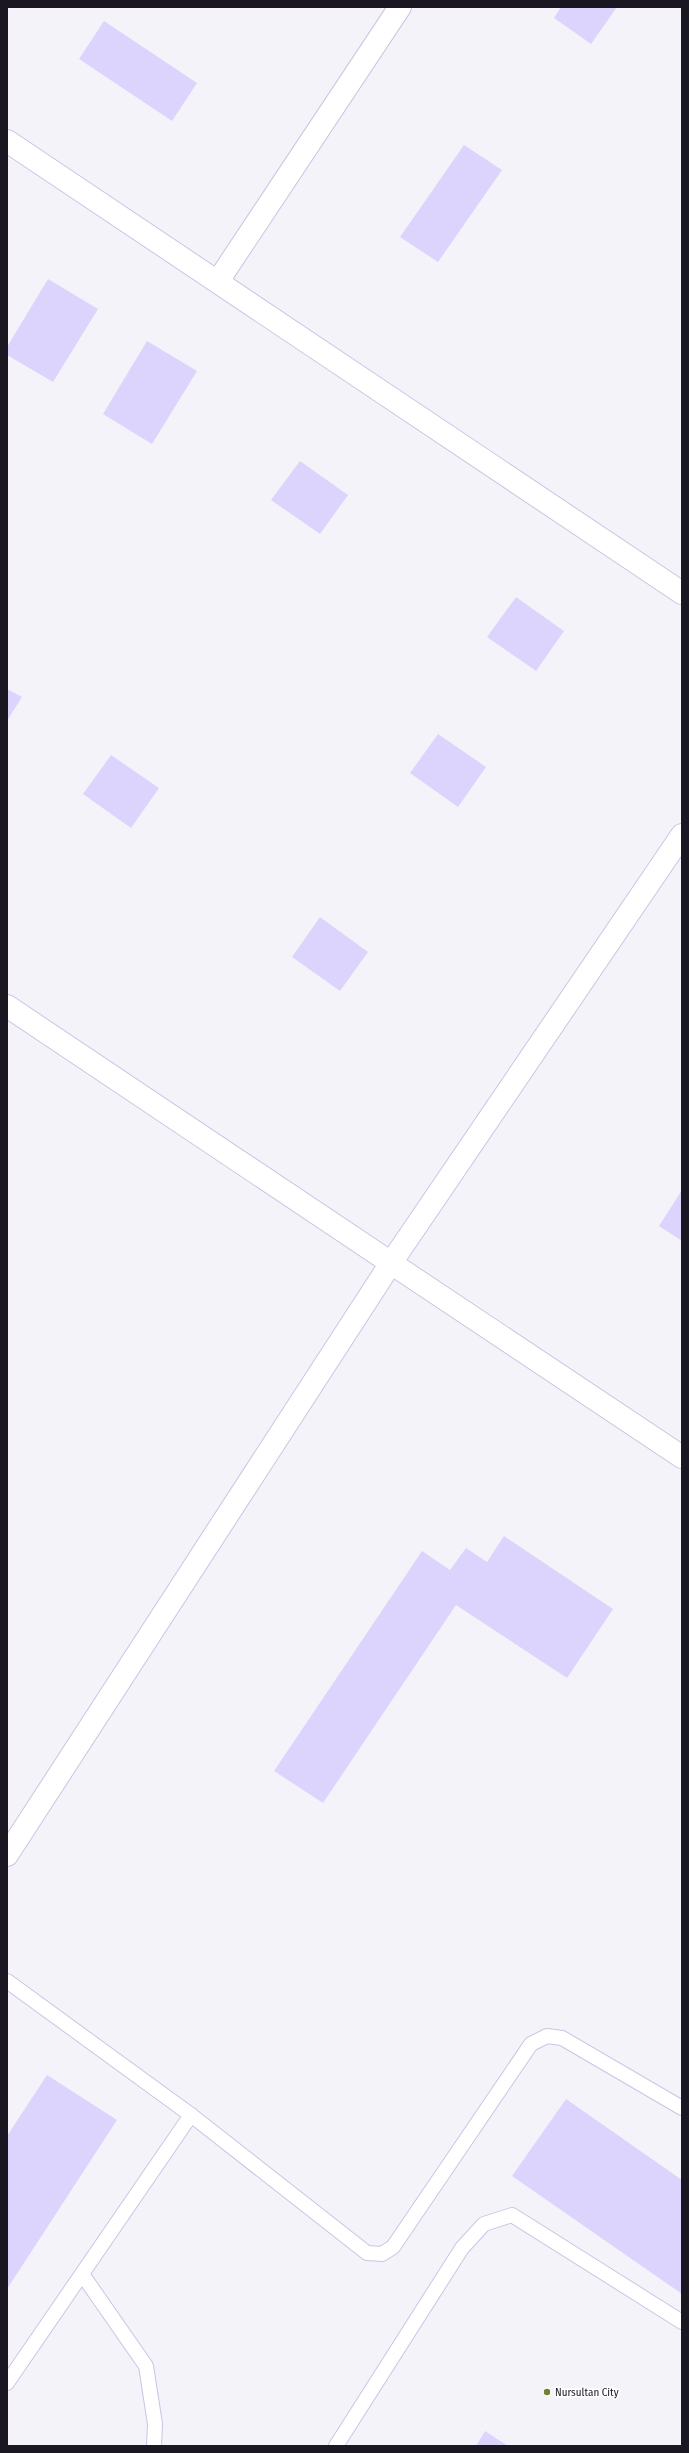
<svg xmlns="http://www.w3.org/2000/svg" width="689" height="2453" viewBox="0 0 689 2453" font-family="'Fira Sans Condensed',sans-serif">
  <rect width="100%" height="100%" fill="#f5f3fa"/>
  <g fill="#ddd4fd">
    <polygon points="561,7 617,7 591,44 554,18"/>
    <polygon points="104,21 197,83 172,121 79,59"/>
    <polygon points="464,145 502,170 438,262 400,237"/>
    <polygon points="48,279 98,309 53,382 7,355 7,347"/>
    <polygon points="147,341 197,371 152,444 103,414"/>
    <polygon points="300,461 348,495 320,534 271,500"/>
    <polygon points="516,597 564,631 536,671 487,637"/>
    <polygon points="7,689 22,697 7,721"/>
    <polygon points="438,734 486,767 458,807 410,773"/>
    <polygon points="111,755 159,788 131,828 83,794"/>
    <polygon points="320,917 368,952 340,991 292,957"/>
    <polygon points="682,1190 682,1241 659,1226"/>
    <polygon points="504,1536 613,1609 567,1678 456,1605 323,1803 274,1771 422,1551 450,1570 466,1548 487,1562"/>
    <polygon points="47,2075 117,2120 7,2289 7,2136"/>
    <polygon points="566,2099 682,2180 682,2294 512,2176"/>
    <polygon points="485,2431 508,2446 476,2446"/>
  </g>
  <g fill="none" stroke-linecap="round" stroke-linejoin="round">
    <g stroke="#cbc4e4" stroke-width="16">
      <g id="service">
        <polyline points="7,1981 191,2115 367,2253 382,2254 393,2247 531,2044 547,2036 562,2038 682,2108"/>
        <polyline points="82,2274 146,2366 155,2424 154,2446"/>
        <polyline points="7,2383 191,2115"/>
        <polyline points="336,2446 462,2248 484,2224 512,2215 682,2322"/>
      </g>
    </g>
    <g stroke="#cbc4e4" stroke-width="24">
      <g id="minor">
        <polyline points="7,141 682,593"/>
        <polyline points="218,281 400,7"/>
        <polyline points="7,1006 391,1263"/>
      </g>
    </g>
    <g stroke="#cbc4e4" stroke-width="24">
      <g id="tertiary">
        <polyline points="391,1263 682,1457"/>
        <polyline points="7,1855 391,1263 682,835"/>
      </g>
    </g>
    <use href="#service" stroke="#fff" stroke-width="14"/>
    <use href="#minor" stroke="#fff" stroke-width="22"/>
    <use href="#tertiary" stroke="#fff" stroke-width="22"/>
  </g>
  <circle fill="#718333" stroke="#fff" stroke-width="1.5" cx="547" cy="2392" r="4"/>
  <g text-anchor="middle" stroke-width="3.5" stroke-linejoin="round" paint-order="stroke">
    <g font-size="11" fill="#1a1723" stroke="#fff" text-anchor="start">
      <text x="555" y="2396">Nursultan City</text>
    </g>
  </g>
  <rect width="689" height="2453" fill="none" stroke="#1a1723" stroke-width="16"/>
</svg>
